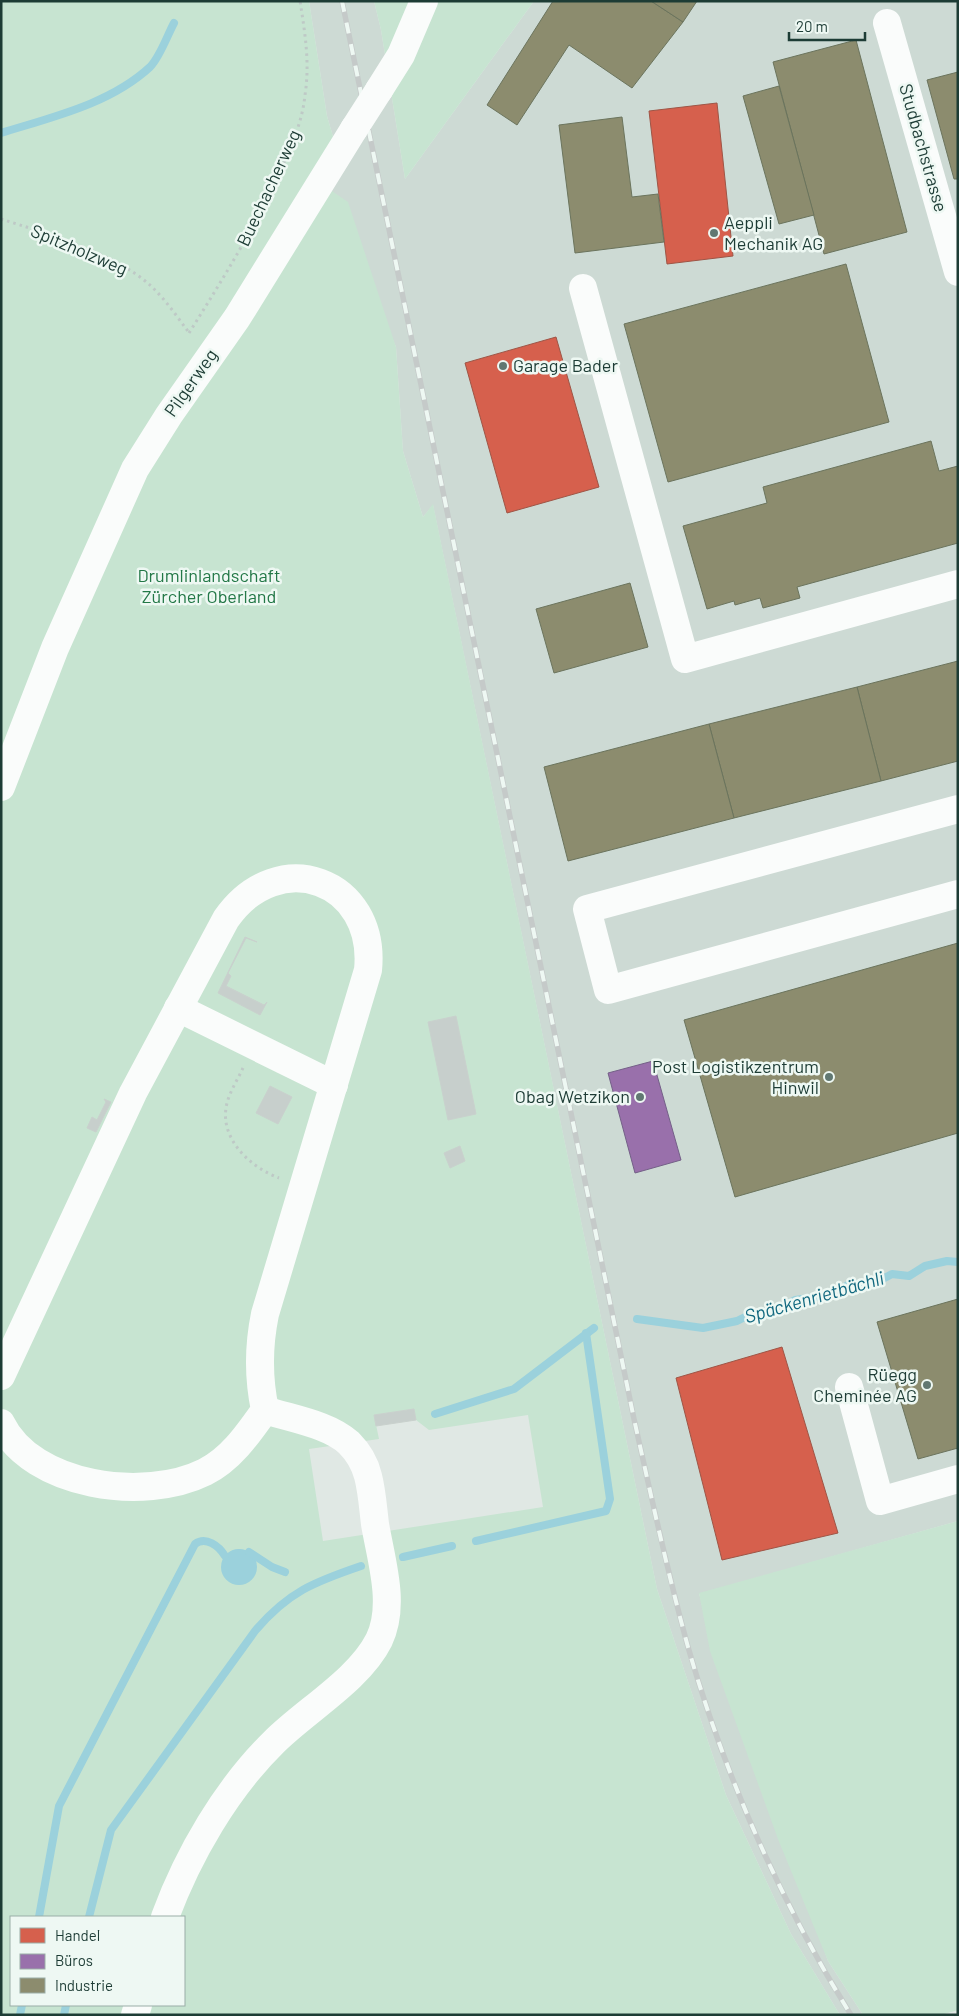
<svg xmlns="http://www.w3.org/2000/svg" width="959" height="2016" viewBox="0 0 959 2016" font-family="Barlow,sans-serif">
  <rect width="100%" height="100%" fill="#e0e8e4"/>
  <polygon fill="#cddad4" points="309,1 374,1 381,30 405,179 534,1 958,1 958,1521 699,1594 828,1961 863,2015 840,2015 791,1934 726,1795 657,1589 433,505 423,517 403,451 396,347 329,189 339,157 327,116"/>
  <g fill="#c7e4d1" fill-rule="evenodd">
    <path d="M1,1H309L327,116L339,157L329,189L348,202L396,347L403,451L423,517L433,504L657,1589L726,1795L791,1934L840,2015H1ZM414,1409L416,1420L429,1430L528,1415L543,1507L323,1541L309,1449L379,1439L374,1415ZM11,1917H184V2005H11Z"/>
    <polygon points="374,1 534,1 405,179 381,30"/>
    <polygon points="958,1521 958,2010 941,2015 863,2015 828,1961 778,1839 710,1651 699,1593"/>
  </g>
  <circle fill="#9bd1dc" cx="239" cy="1567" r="18"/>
  <g fill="#d6604d" stroke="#9e5546">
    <polygon points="717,103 733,256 667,264 649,111"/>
    <polygon points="556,337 599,487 507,513 465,363"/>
    <polygon points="782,1347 838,1533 722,1560 676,1378"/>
  </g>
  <polygon fill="#9970ab" stroke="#746088" points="653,1061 681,1160 635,1173 608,1073"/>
  <g fill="#8c8c6e" stroke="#6b745d">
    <polygon points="553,1 651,1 683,22 632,88 569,45 517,125 487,105"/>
    <polygon points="651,1 697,1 683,22"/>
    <polygon points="856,40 907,232 824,254 773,62"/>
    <polygon points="958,72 958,179 954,179 927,80"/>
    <polygon points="779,86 814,215 779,224 743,96"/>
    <polygon points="622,117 632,197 658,194 664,242 575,253 559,125"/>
    <polygon points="846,264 889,422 668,482 624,324"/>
    <polygon points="931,441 939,471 958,466 958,543 797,587 800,598 763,608 760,598 735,605 734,601 707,609 683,526 767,503 763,487"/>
    <polygon points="630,583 648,647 554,673 536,609"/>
    <polygon points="958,661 958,761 881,781 857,687"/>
    <polygon points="857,687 881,781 734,818 709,724"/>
    <polygon points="709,724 734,818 568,861 544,767"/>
    <polygon points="958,943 958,1133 735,1197 684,1020"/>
    <polygon points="958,1299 958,1448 918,1459 877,1322"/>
  </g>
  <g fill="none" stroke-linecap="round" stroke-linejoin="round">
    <g stroke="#9bd1dc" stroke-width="8">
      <path d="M1,133C52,117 110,104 150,67C160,57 167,36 174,23"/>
      <polyline points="637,1319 703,1328 737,1321 751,1314 776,1310 795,1300 831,1295 848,1285 877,1282 892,1274 909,1276 925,1266 947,1261 958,1262"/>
      <polyline points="435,1414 514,1389 594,1328"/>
      <polyline points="476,1541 606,1511 610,1499 586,1333"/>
      <polyline points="249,1552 272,1567 285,1572"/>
      <polyline points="403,1557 452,1546"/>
      <path d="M39,1917L59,1806L195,1544C206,1536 219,1546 225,1556"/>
      <path d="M89,1917L111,1830L255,1631C288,1592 314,1582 361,1566"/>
      <polyline points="20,2015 22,2005"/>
      <polyline points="64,2015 66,2005"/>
    </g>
  </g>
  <g fill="#c7cfcc" stroke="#c9d1cd">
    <polygon points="245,937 257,942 246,938 228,973 231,976 226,986 264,1005 267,1002 260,1015 218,993"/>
    <polygon points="456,1016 476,1114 448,1120 428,1022"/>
    <polygon points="270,1086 292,1097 278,1124 256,1113"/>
    <polygon points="104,1099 111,1102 96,1132 87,1128 92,1117 97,1120 106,1102"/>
    <polygon points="460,1146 465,1161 450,1168 444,1153"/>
    <polygon points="414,1409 416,1420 376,1426 374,1415"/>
  </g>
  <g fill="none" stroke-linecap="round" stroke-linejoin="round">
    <g stroke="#bec9c6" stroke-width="3" stroke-dasharray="2.5 4" stroke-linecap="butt">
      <path d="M1,219C48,234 115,253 151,286C166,300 178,318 190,334"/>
      <path d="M189,333C221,282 252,232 277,178C289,151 302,125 305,95C310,63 305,33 300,1"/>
      <path d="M243,1068C237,1081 228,1094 226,1108C221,1141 252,1168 279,1178"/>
    </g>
    <g stroke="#fafcfb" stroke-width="28">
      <polyline points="887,23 958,272"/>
      <polyline points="379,90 401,55 424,1"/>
      <polyline points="583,288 685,659 958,584"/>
      <polyline points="1,787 55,648 135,469 169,415 237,318 354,129"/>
      <polyline points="958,809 587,909 608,990 958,894"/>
      <polyline points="178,1008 334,1085"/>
      <path d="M1,1376L133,1093L226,919C278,844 377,880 368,970L265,1314C258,1348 258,1377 265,1410C248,1434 231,1459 205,1472C145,1502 32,1487 1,1423"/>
      <polyline points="849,1387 880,1501 958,1479"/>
      <path d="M165,1917C188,1855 226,1789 274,1742C306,1710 359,1680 379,1640C396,1605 381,1560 375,1524C373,1508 372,1491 368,1476C365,1464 358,1452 349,1443C328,1424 292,1419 265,1410"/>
      <polyline points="135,2015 138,2005"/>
    </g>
    <g stroke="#c5cac9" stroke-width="5.5">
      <path id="rail" d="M342,1L634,1419C651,1495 667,1571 688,1647C725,1776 780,1901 851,2015"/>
    </g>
    <use href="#rail" stroke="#eef8f3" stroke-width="4" stroke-dasharray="11" stroke-linecap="butt"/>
    <polyline stroke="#fafcfb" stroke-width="28" points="354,129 379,90"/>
  </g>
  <g fill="#617872" stroke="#eef8f3" stroke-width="2">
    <circle cx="714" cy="233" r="5"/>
    <circle cx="503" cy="366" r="5"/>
    <circle cx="829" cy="1077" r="5"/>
    <circle cx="640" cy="1097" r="5"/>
    <circle cx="927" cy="1385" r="5"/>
  </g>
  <g text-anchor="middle" stroke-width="5" stroke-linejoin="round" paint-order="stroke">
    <g font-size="18" fill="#1d3c35" stroke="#eef8f3">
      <text transform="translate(923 148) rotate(74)" y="6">Studbachstrasse</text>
      <text transform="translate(269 188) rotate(-65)" y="6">Buechacherweg</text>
      <text transform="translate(79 250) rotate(23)" y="6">Spitzholzweg</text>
      <text transform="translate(191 383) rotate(-55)" y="6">Pilgerweg</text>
    </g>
    <g font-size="18" fill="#1d3c35" stroke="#eef8f3" text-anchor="end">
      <text x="724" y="229" text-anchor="start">Aeppli<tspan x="724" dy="21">Mechanik AG</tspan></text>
      <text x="513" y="372" text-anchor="start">Garage Bader</text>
      <text x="819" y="1073">Post Logistikzentrum<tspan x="819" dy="21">Hinwil</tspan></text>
      <text x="630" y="1103">Obag Wetzikon</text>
      <text x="917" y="1381">Rüegg<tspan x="917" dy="21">Cheminée AG</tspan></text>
    </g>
    <g font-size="18" fill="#237847" stroke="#eef8f3">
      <text x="209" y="582">Drumlinlandschaft<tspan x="209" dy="21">Zürcher Oberland</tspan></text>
    </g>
    <g font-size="19" font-style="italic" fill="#11687f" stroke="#eef8f3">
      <text transform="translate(814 1297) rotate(-16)" y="7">Späckenrietbächli</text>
    </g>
  </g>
  <rect width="959" height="2016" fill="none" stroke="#1d3c35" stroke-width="5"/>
  <rect x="10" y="1916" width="175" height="90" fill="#eef8f3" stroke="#9aada7"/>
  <rect x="20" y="1928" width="25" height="15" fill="#d6604d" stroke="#9aada7"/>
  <text x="55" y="1941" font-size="15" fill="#1d3c35">Handel</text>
  <rect x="20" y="1954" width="25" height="15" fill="#9970ab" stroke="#9aada7"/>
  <text x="55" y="1966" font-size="15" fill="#1d3c35">Büros</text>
  <rect x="20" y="1978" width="25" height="15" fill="#8c8c6e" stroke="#9aada7"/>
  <text x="55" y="1991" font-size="15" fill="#1d3c35">Industrie</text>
  <path d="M789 32v8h76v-8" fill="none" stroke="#1d3c35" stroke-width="2.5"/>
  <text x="796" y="32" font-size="15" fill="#1d3c35" stroke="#eef8f3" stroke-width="4" paint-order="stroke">20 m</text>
</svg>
